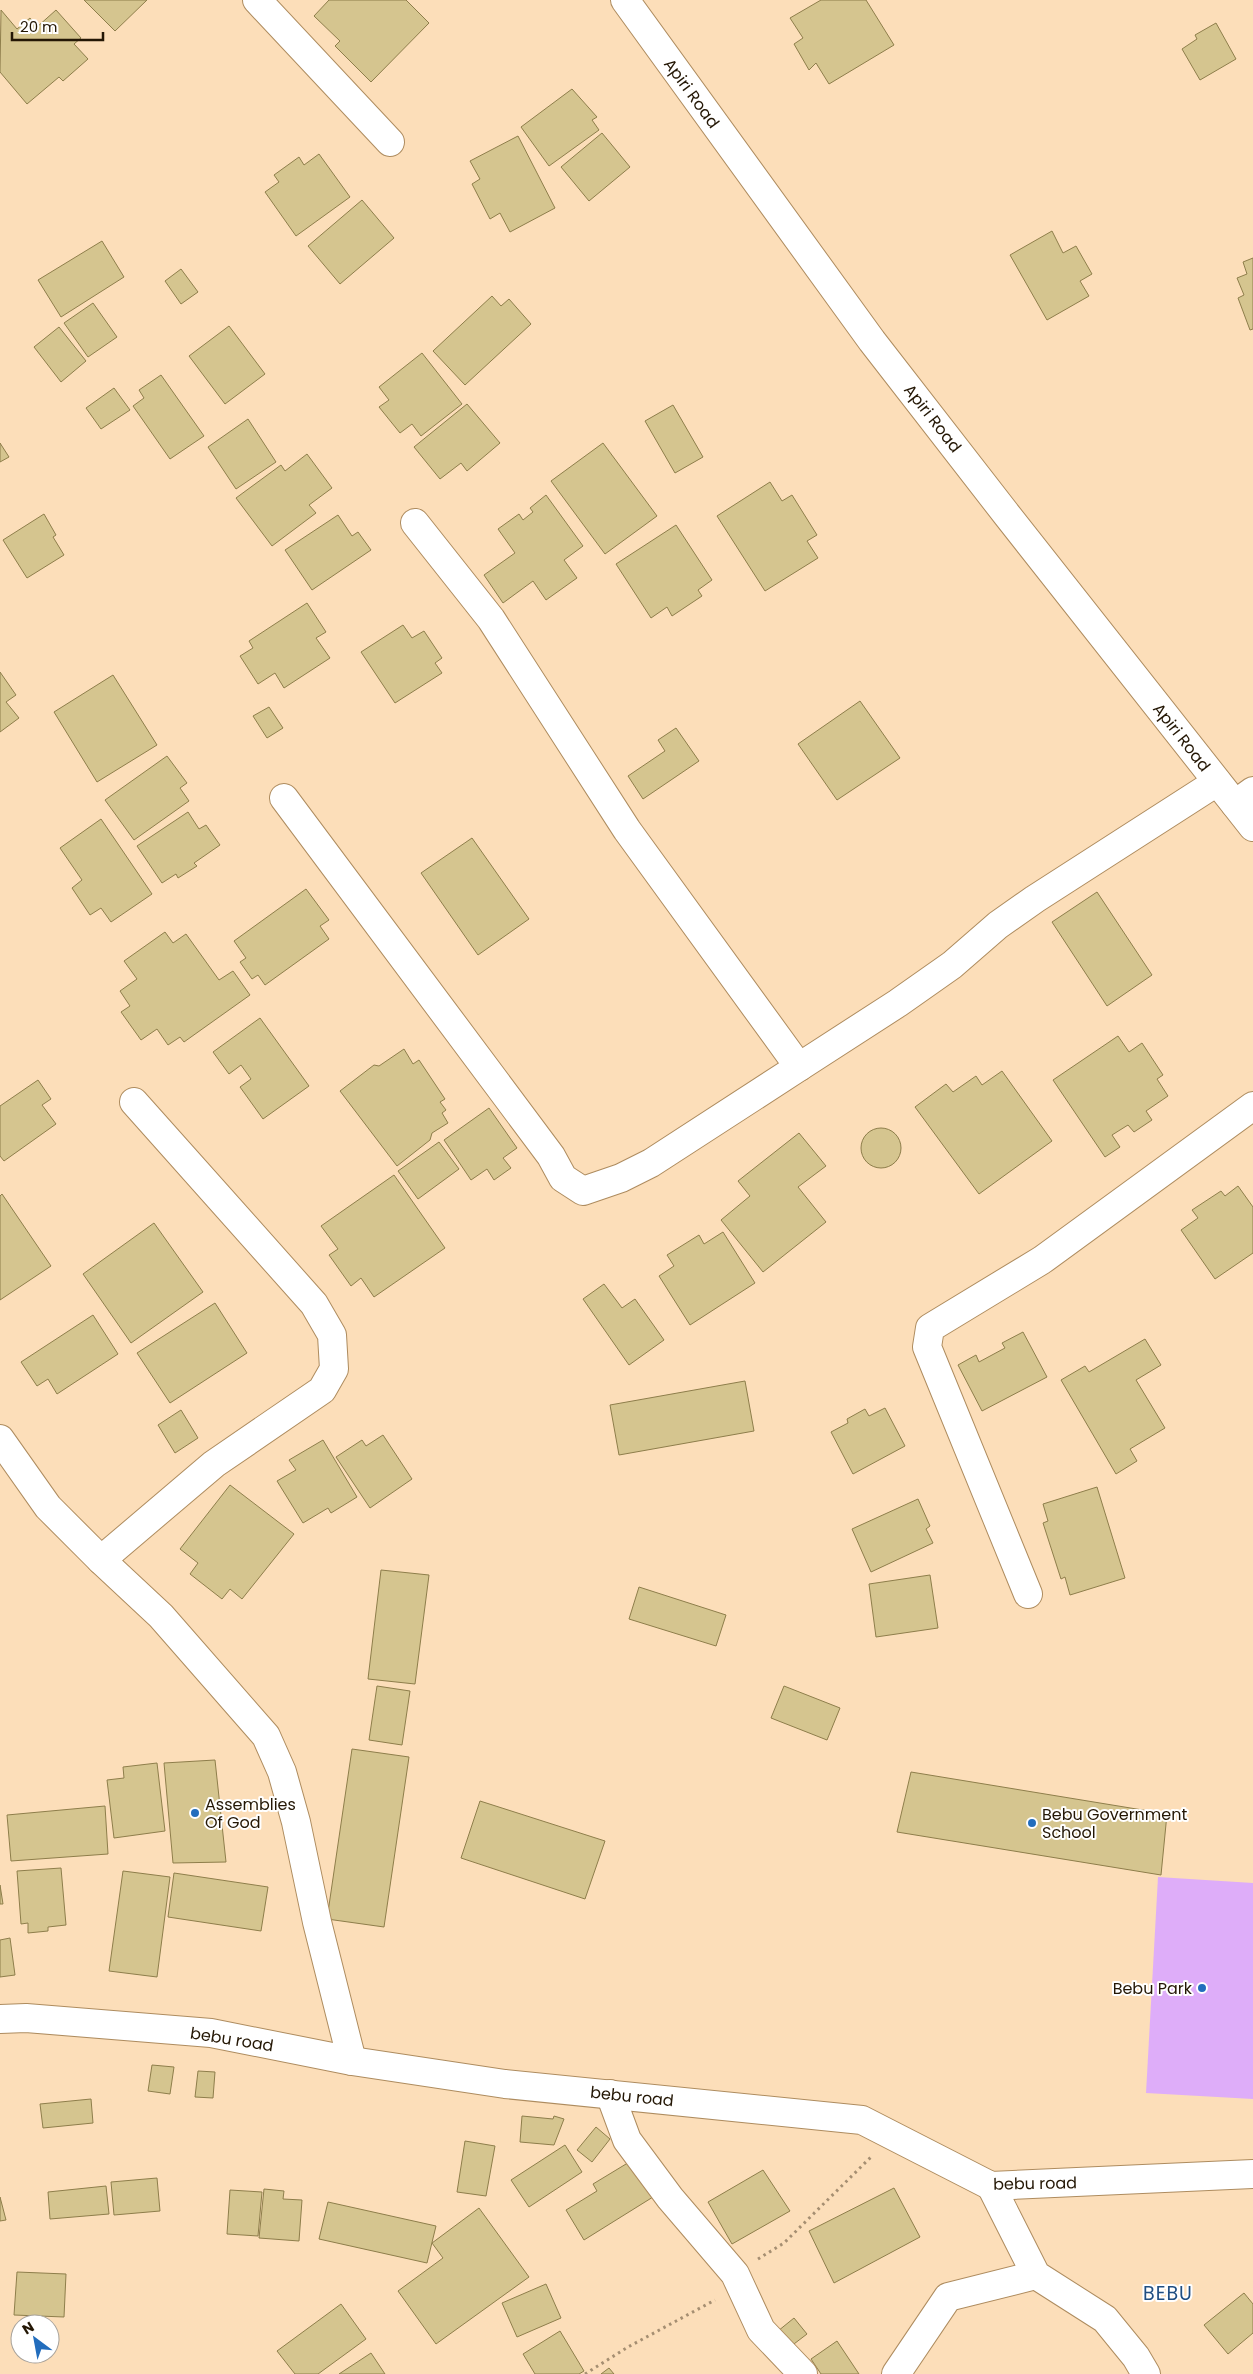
<svg xmlns="http://www.w3.org/2000/svg" width="1253" height="2374" viewBox="0 0 1253 2374" font-family="Poppins,sans-serif">
  <rect width="100%" height="100%" fill="#fcdeb9"/>
  <polygon fill="#deadf9" points="1158,1877 1253,1883 1253,2099 1146,2093"/>
  <g fill="#d5c58f" stroke="#8e7e4b">
    <polygon points="84,0 147,0 115,31"/>
    <polygon points="329,0 406,0 429,23 371,82 335,46 340,41 314,16"/>
    <polygon points="821,0 866,0 894,45 829,84 816,63 809,70 794,44 803,38 790,18"/>
    <polygon points="1,10 17,29 30,18 37,27 56,10 81,38 74,44 88,59 63,81 59,77 27,104 0,72"/>
    <polygon points="1216,23 1236,59 1200,80 1182,49 1197,39 1195,35"/>
    <polygon points="572,89 597,117 592,120 599,130 549,166 521,127"/>
    <polygon points="602,133 630,167 589,201 561,167"/>
    <polygon points="518,136 555,208 510,232 500,213 490,219 472,184 480,179 470,161"/>
    <polygon points="319,154 350,197 296,236 265,192 279,182 274,175 299,157 304,165"/>
    <polygon points="362,200 394,238 340,284 308,246"/>
    <polygon points="1052,231 1063,253 1076,246 1092,274 1080,281 1089,296 1047,320 1010,255"/>
    <polygon points="102,241 124,277 61,317 38,280"/>
    <polygon points="1253,258 1253,329 1250,330 1238,298 1244,295 1237,278 1247,274 1243,262"/>
    <polygon points="181,269 198,292 181,304 165,281"/>
    <polygon points="492,296 501,306 509,299 531,324 465,385 433,351"/>
    <polygon points="93,303 117,337 88,357 64,323"/>
    <polygon points="229,326 265,374 225,404 189,356"/>
    <polygon points="59,327 86,361 61,382 34,347"/>
    <polygon points="422,353 462,404 421,436 412,424 400,433 379,407 389,400 379,387"/>
    <polygon points="161,375 204,436 170,459 133,406 144,398 139,390"/>
    <polygon points="114,388 130,410 101,429 86,408"/>
    <polygon points="467,404 500,443 467,471 461,463 440,479 414,447"/>
    <polygon points="673,405 703,457 675,473 645,421"/>
    <polygon points="248,419 276,462 236,489 208,447"/>
    <polygon points="0,443 9,457 0,462"/>
    <polygon points="603,443 657,516 605,554 551,481"/>
    <polygon points="307,454 332,488 309,505 316,513 272,546 236,498 281,465 285,471"/>
    <polygon points="770,482 782,501 792,495 817,535 807,541 818,558 765,591 717,516"/>
    <polygon points="546,495 583,546 564,560 577,578 546,600 533,581 503,603 484,575 515,553 498,529 519,514 523,520 533,512 530,508"/>
    <polygon points="44,514 56,535 53,537 64,555 27,578 3,540"/>
    <polygon points="338,515 352,536 358,532 371,550 312,590 285,550"/>
    <polygon points="676,525 712,580 698,590 702,596 672,616 667,607 651,618 616,564"/>
    <polygon points="307,603 326,632 316,638 330,658 284,688 275,673 258,684 240,656 253,648 249,641"/>
    <polygon points="403,625 412,638 424,631 442,658 435,663 442,673 395,703 361,652"/>
    <polygon points="0,672 16,695 6,702 19,718 0,732"/>
    <polygon points="113,675 157,745 97,782 54,712"/>
    <polygon points="860,701 900,758 837,800 798,744"/>
    <polygon points="269,707 283,728 267,738 253,716"/>
    <polygon points="676,728 699,761 643,799 628,776 665,751 658,740"/>
    <polygon points="167,756 187,783 180,788 189,801 134,840 105,800"/>
    <polygon points="188,812 199,829 206,825 220,845 194,863 197,866 178,878 176,874 162,883 137,846"/>
    <polygon points="101,819 152,894 111,922 101,908 90,915 72,888 82,880 60,848"/>
    <polygon points="472,838 529,919 478,955 421,873"/>
    <polygon points="306,889 329,920 320,926 329,939 265,985 258,975 252,979 240,962 246,958 234,941"/>
    <polygon points="1097,892 1152,975 1107,1006 1052,922"/>
    <polygon points="165,932 173,943 186,934 219,980 233,971 250,995 184,1042 180,1037 168,1045 157,1029 141,1040 121,1012 130,1006 120,991 137,979 124,961"/>
    <polygon points="260,1018 309,1086 263,1119 240,1087 251,1079 241,1065 229,1074 213,1052"/>
    <polygon points="1118,1036 1129,1052 1142,1043 1163,1075 1157,1079 1168,1096 1146,1111 1152,1120 1134,1132 1128,1125 1112,1135 1120,1147 1105,1157 1053,1080"/>
    <polygon points="404,1049 413,1064 419,1060 445,1099 440,1102 446,1110 442,1113 448,1123 432,1133 430,1140 397,1166 340,1091 374,1065 379,1066"/>
    <polygon points="1002,1071 1052,1141 979,1194 915,1107 946,1084 953,1092 976,1076 982,1085"/>
    <polygon points="38,1080 51,1099 42,1105 56,1124 4,1161 0,1156 0,1106"/>
    <polygon points="489,1108 517,1148 503,1158 511,1168 494,1180 487,1169 471,1180 444,1140"/>
    <circle cx="881" cy="1148" r="20"/>
    <polygon points="799,1133 826,1166 798,1187 826,1222 763,1272 721,1220 750,1196 738,1181"/>
    <polygon points="439,1142 459,1169 418,1199 398,1171"/>
    <polygon points="394,1175 445,1248 374,1297 361,1278 351,1286 329,1255 338,1249 321,1226"/>
    <polygon points="1238,1186 1253,1207 1253,1253 1215,1279 1181,1230 1198,1218 1192,1210 1221,1191 1225,1196"/>
    <polygon points="2,1194 51,1266 0,1300 0,1196"/>
    <polygon points="154,1223 203,1292 131,1343 83,1274"/>
    <polygon points="723,1232 755,1283 690,1325 659,1276 674,1266 667,1255 699,1235 704,1244"/>
    <polygon points="604,1284 622,1308 635,1299 664,1340 629,1365 583,1299"/>
    <polygon points="215,1303 247,1353 170,1403 137,1353"/>
    <polygon points="93,1315 118,1354 57,1394 48,1379 37,1386 21,1362"/>
    <polygon points="1023,1332 1047,1377 982,1411 958,1365 976,1355 979,1362 1005,1348 1002,1343"/>
    <polygon points="1145,1339 1161,1365 1136,1380 1165,1428 1130,1449 1137,1461 1116,1474 1061,1380 1085,1366 1089,1372"/>
    <polygon points="745,1381 754,1431 619,1455 610,1405"/>
    <polygon points="885,1408 905,1446 853,1474 831,1432 848,1423 847,1419 865,1409 869,1416"/>
    <polygon points="181,1410 198,1438 175,1453 158,1425"/>
    <polygon points="383,1435 412,1479 370,1508 336,1457 362,1440 366,1446"/>
    <polygon points="323,1440 357,1497 331,1513 328,1508 303,1523 277,1481 296,1470 289,1460"/>
    <polygon points="230,1485 294,1534 242,1599 230,1589 222,1599 190,1574 198,1563 180,1549"/>
    <polygon points="1097,1487 1125,1578 1070,1595 1065,1577 1061,1579 1043,1523 1048,1521 1043,1504"/>
    <polygon points="918,1499 930,1526 926,1529 933,1543 871,1572 852,1529"/>
    <polygon points="381,1570 429,1575 415,1684 368,1679"/>
    <polygon points="930,1575 938,1628 876,1637 869,1584"/>
    <polygon points="639,1587 726,1615 716,1646 629,1619"/>
    <polygon points="377,1686 410,1691 402,1745 369,1740"/>
    <polygon points="784,1686 840,1708 827,1740 771,1718"/>
    <polygon points="352,1749 409,1757 384,1927 327,1919"/>
    <polygon points="215,1760 226,1862 173,1863 164,1763"/>
    <polygon points="157,1763 165,1831 114,1838 107,1780 124,1778 123,1767"/>
    <polygon points="911,1772 1167,1814 1161,1875 897,1832"/>
    <polygon points="480,1801 605,1841 585,1899 461,1858"/>
    <polygon points="105,1806 108,1854 11,1861 7,1815"/>
    <polygon points="61,1868 66,1925 48,1927 48,1931 28,1933 28,1923 21,1924 17,1871"/>
    <polygon points="123,1871 170,1877 157,1977 109,1971"/>
    <polygon points="174,1873 268,1887 261,1931 168,1917"/>
    <polygon points="0,1885 3,1904 0,1904"/>
    <polygon points="10,1938 15,1975 0,1977 0,1940"/>
    <polygon points="152,2065 174,2067 170,2094 148,2091"/>
    <polygon points="198,2071 215,2072 213,2098 195,2097"/>
    <polygon points="91,2099 93,2123 43,2128 40,2104"/>
    <polygon points="522,2116 553,2119 554,2116 564,2119 554,2145 520,2142"/>
    <polygon points="596,2127 610,2139 592,2162 577,2150"/>
    <polygon points="465,2141 495,2146 486,2196 457,2192"/>
    <polygon points="565,2145 582,2172 529,2207 511,2180"/>
    <polygon points="631,2161 653,2197 584,2240 566,2210 597,2191 593,2184"/>
    <polygon points="763,2170 790,2211 732,2244 708,2202"/>
    <polygon points="157,2178 160,2211 114,2215 111,2182"/>
    <polygon points="106,2186 109,2214 50,2219 48,2192"/>
    <polygon points="894,2188 920,2237 834,2283 809,2231"/>
    <polygon points="264,2189 284,2191 283,2199 302,2200 299,2241 259,2238"/>
    <polygon points="230,2190 262,2192 258,2236 227,2234"/>
    <polygon points="0,2197 6,2220 0,2221"/>
    <polygon points="328,2202 436,2226 427,2263 319,2239"/>
    <polygon points="479,2208 529,2277 436,2344 398,2291 443,2258 432,2243"/>
    <polygon points="17,2272 66,2274 64,2317 14,2315"/>
    <polygon points="546,2284 561,2318 517,2337 502,2303"/>
    <polygon points="1244,2293 1253,2304 1253,2333 1228,2354 1204,2325"/>
    <polygon points="341,2304 366,2339 318,2374 295,2374 277,2351"/>
    <polygon points="794,2318 807,2334 790,2347 778,2331"/>
    <polygon points="560,2331 584,2371 579,2374 535,2374 523,2354"/>
    <polygon points="837,2341 859,2374 821,2374 811,2359"/>
    <polygon points="371,2353 385,2374 339,2374"/>
    <polygon points="609,2368 614,2374 601,2374"/>
  </g>
  <g fill="none" stroke-linecap="round" stroke-linejoin="round">
    <g stroke="#ae8c5f" stroke-width="30">
      <g id="street">
        <polyline points="257,0 390,142"/>
        <polyline points="415,523 491,619 627,830 799,1067"/>
        <polyline points="284,798 551,1156 563,1178 583,1191 621,1178 651,1163 799,1067 898,1003 952,965 998,925 1035,899 1217,782"/>
        <polyline points="1235,804 1253,791"/>
        <polyline points="0,1439 48,1507 101,1560 161,1616 266,1736 282,1772 296,1822 317,1922 352,2061"/>
        <polyline points="101,1560 214,1464 322,1390 334,1369 332,1335 314,1304 134,1102"/>
        <polyline points="1028,1594 927,1347 930,1328 1042,1260 1253,1106"/>
        <polyline points="610,2094 627,2140 670,2198 735,2274 761,2330 803,2374"/>
        <polyline points="991,2186 1036,2275 1105,2319 1136,2357 1146,2374"/>
        <polyline points="896,2374 948,2297 1036,2275"/>
      </g>
    </g>
    <g stroke="#ae8c5f" stroke-width="30">
      <g id="secondary">
        <polyline points="625,0 872,341 1007,515 1253,827"/>
        <polyline points="0,2019 26,2018 211,2033 352,2061 505,2084 862,2120 991,2186 1253,2174"/>
      </g>
    </g>
    <g stroke="#a58e71" stroke-width="3" stroke-dasharray="2.5 4" stroke-linecap="butt">
      <polyline points="758,2259 784,2243 872,2156"/>
      <polyline points="585,2374 628,2347 715,2300"/>
    </g>
    <use href="#street" stroke="#fff" stroke-width="28"/>
    <use href="#secondary" stroke="#fff" stroke-width="28"/>
  </g>
  <g fill="#226dbd" stroke="#fff" stroke-width="2">
    <circle cx="195" cy="1813" r="5"/>
    <circle cx="1032" cy="1823" r="5"/>
    <circle cx="1202" cy="1988" r="5"/>
  </g>
  <g text-anchor="middle" stroke-width="4" stroke-linejoin="round" paint-order="stroke">
    <g font-size="16" fill="#241705" stroke="#fff">
      <text transform="translate(692 93) rotate(54)" y="6">Apiri Road</text>
      <text transform="translate(933 418) rotate(52)" y="6">Apiri Road</text>
      <text transform="translate(1182 737) rotate(52)" y="6">Apiri Road</text>
      <text transform="translate(232 2039) rotate(9)" y="6">bebu road</text>
      <text transform="translate(632 2096) rotate(6)" y="6">bebu road</text>
      <text transform="translate(1035 2183) rotate(-1)" y="6">bebu road</text>
    </g>
    <g font-size="16" fill="#241705" stroke="#fff" text-anchor="start">
      <text x="205" y="1810">Assemblies<tspan x="205" dy="18">Of God</tspan></text>
      <text x="1042" y="1820">Bebu Government<tspan x="1042" dy="18">School</tspan></text>
      <text x="1192" y="1994" text-anchor="end">Bebu Park</text>
    </g>
    <g font-size="19" letter-spacing="1" fill="#204e81" stroke="#fff">
      <text x="1168" y="2300">BEBU</text>
    </g>
  </g>
  <g transform="translate(35 2339) rotate(328)"><circle r="24" fill="#ffffff" stroke="#a7a29b"/>
  <path d="M0-4L9 19L0 12L-9 19Z" fill="#226dbd"/>
  <text y="-8" font-size="14" font-weight="bold" text-anchor="middle" fill="#241705">N</text>
  </g>
  <path d="M12 32v8h91v-8" fill="none" stroke="#241705" stroke-width="2.5"/>
  <text x="20" y="32" font-size="15" fill="#241705" stroke="#ffffff" stroke-width="4" paint-order="stroke">20 m</text>
</svg>
